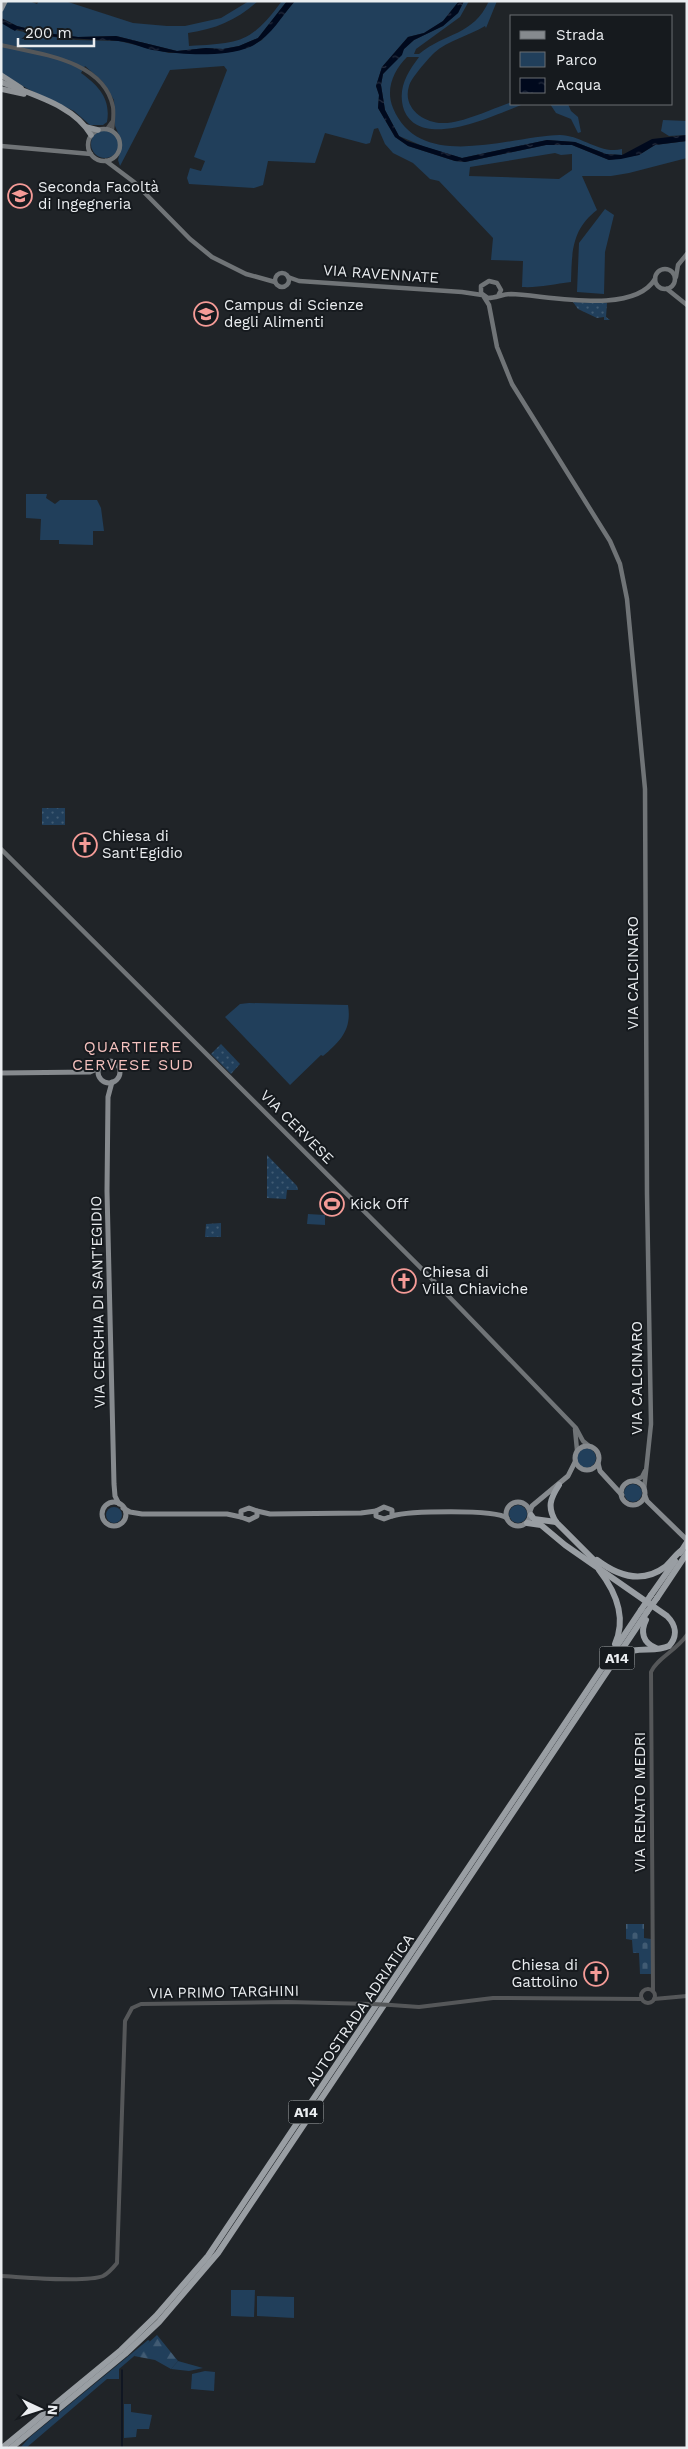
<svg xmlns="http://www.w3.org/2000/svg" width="688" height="2449" viewBox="0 0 688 2449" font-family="'Work Sans',sans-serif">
  <defs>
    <pattern id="forest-firs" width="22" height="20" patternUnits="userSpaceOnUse" patternTransform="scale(1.25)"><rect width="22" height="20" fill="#213f5b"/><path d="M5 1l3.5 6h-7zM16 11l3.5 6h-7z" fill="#415b73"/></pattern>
    <pattern id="cemetery-stones" width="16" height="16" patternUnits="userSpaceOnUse" patternTransform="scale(1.25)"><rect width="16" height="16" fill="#213f5b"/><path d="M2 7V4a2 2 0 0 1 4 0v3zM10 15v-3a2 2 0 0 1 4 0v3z" fill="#415b73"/></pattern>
    <pattern id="park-dots" width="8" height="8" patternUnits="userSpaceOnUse" patternTransform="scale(1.25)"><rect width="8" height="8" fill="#213f5b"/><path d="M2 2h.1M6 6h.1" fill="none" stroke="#415b73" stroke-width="1.8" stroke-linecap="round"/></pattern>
    <pattern id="water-ripples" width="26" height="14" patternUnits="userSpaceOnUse" patternTransform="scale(1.25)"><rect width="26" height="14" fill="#00091d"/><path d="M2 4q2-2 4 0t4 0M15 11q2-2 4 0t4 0" fill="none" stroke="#252d3e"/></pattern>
  </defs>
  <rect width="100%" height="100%" fill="#202428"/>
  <g fill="#213f5b" fill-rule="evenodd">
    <path d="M1,1H29L37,4L39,1H65L133,23L167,26H185L221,18L249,1H258C237,20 216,29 188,33L189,46C240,43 250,44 282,1H287L258,38L239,46L223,49L206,48L177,51L116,36L78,37L46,33L17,26L1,18Z"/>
    <path d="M295,1H459L443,21L424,33L408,37L382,67L376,86L379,95L378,108L395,137L408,146L455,161L465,162L546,145H572L609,160L639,155L655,145L687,141V158L629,173L611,176H582L597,210C571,230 572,253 571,282C554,284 538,288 522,287L523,261L491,260L493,238L439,181L430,179L413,163L393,153L385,144L378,128L374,129L370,143L366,144L325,133L315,163L268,161L263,185L254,188L189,184L187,178L190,168L201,171L205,161L194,157L227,70L224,66L170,70L120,166L118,160L122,142L115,126L114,100L102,81L85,66L81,73C99,86 111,99 107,122L103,125H90L74,111L28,89L1,73V23L6,24L11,29L33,34L76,40L119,41L169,53L229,52L247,48L262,40ZM555,153L561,155L572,154V170L559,179L469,176L470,167Z"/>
    <path d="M464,1H469L460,17L416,49L414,54H419C446,32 473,36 489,1H497L486,28L485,26C469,36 448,40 434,53C428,59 411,78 409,86C402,108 424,123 442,123C461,124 493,108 512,102V104H524C496,114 421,152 404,110C397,89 407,73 419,57H407C394,70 385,89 393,108C420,173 509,136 560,135C581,135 601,155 622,149V155L606,154L575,142L547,140L462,158L425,147L399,136L385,110L381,85L383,74L404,49L414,40L443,26L458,13Z"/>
    <polygon points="550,104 568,104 571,111 578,117 581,132 578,133 571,119 556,113"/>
    <polygon points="663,120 687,121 687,135 669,136 661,131"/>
    <circle cx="105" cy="144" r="14"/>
    <polygon points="605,209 614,215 605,252 604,294 577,292 579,243"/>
    <polygon points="26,494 47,494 46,498 55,504 60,500 97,500 101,508 104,531 93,531 93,545 59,544 59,540 40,540 41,519 26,518"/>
    <path d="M249,1003L348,1005C352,1029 341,1041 323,1056L321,1055L290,1085L225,1017L240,1004Z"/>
    <polygon points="308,1214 325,1215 325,1225 307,1224"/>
    <circle cx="586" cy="1458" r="10"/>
    <circle cx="633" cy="1493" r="9"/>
    <circle cx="518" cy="1514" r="9"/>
    <circle cx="114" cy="1515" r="8"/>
    <polygon points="231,2290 255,2290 254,2317 231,2316"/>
    <polygon points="257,2296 294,2297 294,2318 257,2316"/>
    <polygon points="148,2340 150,2341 146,2346 119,2369 119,2379 107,2379 26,2448 20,2448 30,2437"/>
    <polygon points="178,2361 203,2368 189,2371 171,2369"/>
    <polygon points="205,2371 215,2372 214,2391 191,2389 192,2374"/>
    <polygon points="124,2404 131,2404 131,2412 152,2415 149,2429 137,2429 136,2437 124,2438"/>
  </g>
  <polygon fill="url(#forest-firs)" points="157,2335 178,2361 171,2369 155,2360 134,2356"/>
  <polygon fill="url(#cemetery-stones)" points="626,1924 644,1924 644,1938 651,1939 651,1974 640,1974 639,1953 633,1953 632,1940 626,1939"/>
  <g fill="url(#park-dots)">
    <polygon points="573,302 607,303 606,317 610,320 604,320 604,317 597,318 578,309"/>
    <rect x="42" y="808" width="23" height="17"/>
    <polygon points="221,1044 240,1064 231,1074 211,1054"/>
    <polygon points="267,1155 297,1186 298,1190 287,1190 286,1199 267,1198"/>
    <polygon points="221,1223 221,1237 205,1237 206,1224"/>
  </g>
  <g fill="url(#water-ripples)">
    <path d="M287,1H295C281,17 270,38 250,47C226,57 184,55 159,51C146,50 132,42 118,41C84,38 51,40 17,29L15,31L1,23V18L17,26L46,33L78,37L116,36L177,51L206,48L223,49L239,46L258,38Z"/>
    <polygon points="459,1 464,1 458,13 443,26 414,40 404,49 402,55 383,74 381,85 385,110 399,136 407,141 462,158 547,140 575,142 606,154 622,155 652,139 687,135 687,141 655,145 639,155 621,159 609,160 572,145 546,145 465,162 455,161 408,146 395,137 378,108 379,95 376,86 382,67 408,37 424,33 443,21"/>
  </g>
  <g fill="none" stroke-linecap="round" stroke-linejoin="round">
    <polyline stroke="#00091d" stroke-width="1" points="122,2370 122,2448"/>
    <g stroke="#555759" stroke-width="4">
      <path d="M1,45C39,54 104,60 113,107C114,115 113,123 112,131"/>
      <polyline points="107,129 112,122"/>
      <circle cx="648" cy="1996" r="7"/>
      <path d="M653,1991L651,1672C657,1658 676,1651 687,1635"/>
      <polyline points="654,1999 687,1996"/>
      <polyline points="391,2005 419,2007 493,1998 642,1999"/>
      <path d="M1,2276C22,2277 86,2283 103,2276C109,2273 113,2268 117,2263L125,2021L132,2008L141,2004L287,2002L372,2004"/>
    </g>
    <g stroke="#707477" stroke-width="4.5">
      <circle cx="104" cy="145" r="16"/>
      <polyline points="1,146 91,154"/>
      <polyline points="106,161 134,182 190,239 212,257 246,274 275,282"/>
      <circle cx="665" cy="279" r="10"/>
      <circle cx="282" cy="280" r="7"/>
      <polyline points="288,277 299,281 462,292 482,295"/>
      <polyline points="676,277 678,265 687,254"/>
      <polyline points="667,289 687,305"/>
      <path d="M498,296L501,290L497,283L489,281L481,286V293L488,298C496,298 503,294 511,294C546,295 633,316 655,279"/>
      <polyline points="484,297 489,305 497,347 512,384 610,541 620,564 627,599 645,789 647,1194 651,1424 644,1490"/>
      <polyline points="1,849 433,1280 576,1428 583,1441 589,1446"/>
      <polyline points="575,1429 577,1450"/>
      <polyline points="634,1481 642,1477 645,1471"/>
    </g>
    <g stroke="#868a8e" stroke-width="5">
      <circle cx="109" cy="1072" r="11"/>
      <polyline points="1,1073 90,1072 99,1068"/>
      <polyline points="112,1082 108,1097 107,1191 114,1484 115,1496 119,1504"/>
      <circle cx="587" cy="1458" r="12"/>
      <polyline points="598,1463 600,1471 622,1495"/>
      <circle cx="633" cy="1493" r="12"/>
      <polyline points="645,1496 647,1501 687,1540"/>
      <circle cx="518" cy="1514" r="12"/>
      <circle cx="114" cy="1514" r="12"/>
      <polygon points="384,1507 392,1510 392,1516 384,1519 376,1516 376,1511"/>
      <polyline points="123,1508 130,1512 142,1514 227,1514 241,1517"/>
      <polygon points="249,1508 257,1511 257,1516 249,1520 241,1517 241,1511"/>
      <polyline points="257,1511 270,1514 361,1513 376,1511"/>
      <polyline points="530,1511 532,1506 568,1476 575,1462"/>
      <path d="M392,1516C408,1511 495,1509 507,1518"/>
    </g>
    <g stroke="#909498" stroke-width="5.5">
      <polyline points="1,9 5,1"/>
      <polyline points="1,75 21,88"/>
      <path d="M1,82C32,95 74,105 91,135"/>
      <polyline points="1,89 24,94"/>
      <polyline points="86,127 98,130"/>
    </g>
    <g stroke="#999ea3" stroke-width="6">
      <path d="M559,1485C550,1499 547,1507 556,1522L599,1565"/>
      <polyline points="531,1515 534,1519 556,1522"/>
      <path d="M527,1523L541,1525L565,1545L667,1616C676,1625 678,1636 669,1646C652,1654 634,1643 619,1659"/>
      <polyline points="680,1553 687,1542"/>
      <path d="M597,1560C618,1576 642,1584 665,1567C671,1562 675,1555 682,1550"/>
      <path d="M599,1570C616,1592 627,1617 615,1644"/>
      <polyline points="651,1595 675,1561"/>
      <polyline points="657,1598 687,1553"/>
      <path d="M646,1620C640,1632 643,1643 656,1648"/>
      <polyline points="2,2448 121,2350 156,2316 208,2256 641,1610"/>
      <polyline points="11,2448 125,2354 159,2322 218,2253 647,1612"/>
    </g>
    <polyline stroke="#555759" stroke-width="4" points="372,2004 391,2005"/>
    <g stroke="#999ea3" stroke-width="6">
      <polyline points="641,1610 651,1595"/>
      <polyline points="647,1612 657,1598"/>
    </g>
  </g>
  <defs>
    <g id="university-ring" transform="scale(1.25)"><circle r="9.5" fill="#161a1e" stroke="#f59b97" stroke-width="1.5"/><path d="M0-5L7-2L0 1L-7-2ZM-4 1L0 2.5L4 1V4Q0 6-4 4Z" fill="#f59b97"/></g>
    <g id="church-ring" transform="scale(1.25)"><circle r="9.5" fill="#161a1e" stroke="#f59b97" stroke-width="1.5"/><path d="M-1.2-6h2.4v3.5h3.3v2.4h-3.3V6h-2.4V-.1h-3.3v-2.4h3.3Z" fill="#f59b97"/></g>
    <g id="stadium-ring" transform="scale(1.25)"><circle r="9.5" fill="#161a1e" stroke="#f59b97" stroke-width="1.5"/><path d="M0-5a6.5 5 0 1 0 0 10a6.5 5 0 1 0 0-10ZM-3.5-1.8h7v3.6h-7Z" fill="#f59b97"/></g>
  </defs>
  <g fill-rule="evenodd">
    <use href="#university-ring" x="20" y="196"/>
    <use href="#university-ring" x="206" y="314"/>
    <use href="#church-ring" x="85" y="845"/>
    <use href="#stadium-ring" x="332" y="1204"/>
    <use href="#church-ring" x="404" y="1281"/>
    <use href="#church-ring" x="596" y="1974"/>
  </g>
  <g text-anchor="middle" stroke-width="4" stroke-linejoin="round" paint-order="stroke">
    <g fill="#161a1e" stroke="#aaaeb1" stroke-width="1">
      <rect x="599.5" y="1646.5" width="35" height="23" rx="4"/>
      <rect x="288.5" y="2100.5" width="35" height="23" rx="4"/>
    </g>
    <g font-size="14" font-weight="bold" fill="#eaedf0">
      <text x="617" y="1663">A14</text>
      <text x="306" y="2117">A14</text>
    </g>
    <g font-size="15" fill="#eaedf0" stroke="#161a1e" text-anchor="start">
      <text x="38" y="192">Seconda Facoltà<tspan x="38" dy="17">di Ingegneria</tspan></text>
      <text x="224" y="310">Campus di Scienze<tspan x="224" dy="17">degli Alimenti</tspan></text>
      <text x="102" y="841">Chiesa di<tspan x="102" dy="17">Sant'Egidio</tspan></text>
      <text x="350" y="1209">Kick Off</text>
      <text x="422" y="1277">Chiesa di<tspan x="422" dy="17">Villa Chiaviche</tspan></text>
      <text x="578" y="1970" text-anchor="end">Chiesa di<tspan x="578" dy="17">Gattolino</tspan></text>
    </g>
    <g font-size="15" fill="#eaedf0" stroke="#161a1e">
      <text transform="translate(381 274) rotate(4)" y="5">VIA RAVENNATE</text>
      <text transform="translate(633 973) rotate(-90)" y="5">VIA CALCINARO</text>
      <text transform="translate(297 1127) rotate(45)" y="5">VIA CERVESE</text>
      <text transform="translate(98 1302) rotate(-91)" y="5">VIA CERCHIA DI SANT'EGIDIO</text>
      <text transform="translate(637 1378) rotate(-90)" y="5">VIA CALCINARO</text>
      <text transform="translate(640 1802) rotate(-90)" y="5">VIA RENATO MEDRI</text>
      <text transform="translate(224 1992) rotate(-1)" y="5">VIA PRIMO TARGHINI</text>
      <text transform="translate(360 2010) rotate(-56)" y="5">AUTOSTRADA ADRIATICA</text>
    </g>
    <g font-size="16" letter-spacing="1" fill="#f4c0bd" stroke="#161a1e">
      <text x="133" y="1052">QUARTIERE<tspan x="133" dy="18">CERVESE SUD</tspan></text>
    </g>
  </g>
  <rect width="688" height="2449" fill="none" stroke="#eaedf0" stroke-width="5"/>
  <rect x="510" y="15" width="162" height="90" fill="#161a1e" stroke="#6b6e72"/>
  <rect x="520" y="31" width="25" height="8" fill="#868a8e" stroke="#6b6e72"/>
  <text x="556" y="40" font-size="15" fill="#eaedf0">Strada</text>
  <rect x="520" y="52" width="25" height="15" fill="#213f5b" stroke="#6b6e72"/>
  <text x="556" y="65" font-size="15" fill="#eaedf0">Parco</text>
  <rect x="520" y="78" width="25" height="15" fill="url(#water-ripples)" stroke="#6b6e72"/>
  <text x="556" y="90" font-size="15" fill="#eaedf0">Acqua</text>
  <g transform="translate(40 2409) rotate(94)" stroke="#161a1e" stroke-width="4" paint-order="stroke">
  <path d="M0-4L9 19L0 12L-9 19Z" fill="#eaedf0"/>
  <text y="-8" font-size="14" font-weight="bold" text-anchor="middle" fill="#eaedf0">N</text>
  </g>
  <path d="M18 38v8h76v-8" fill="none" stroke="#eaedf0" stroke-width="2.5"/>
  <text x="25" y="38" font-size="15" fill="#eaedf0" stroke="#161a1e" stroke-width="4" paint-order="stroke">200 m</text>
</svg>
